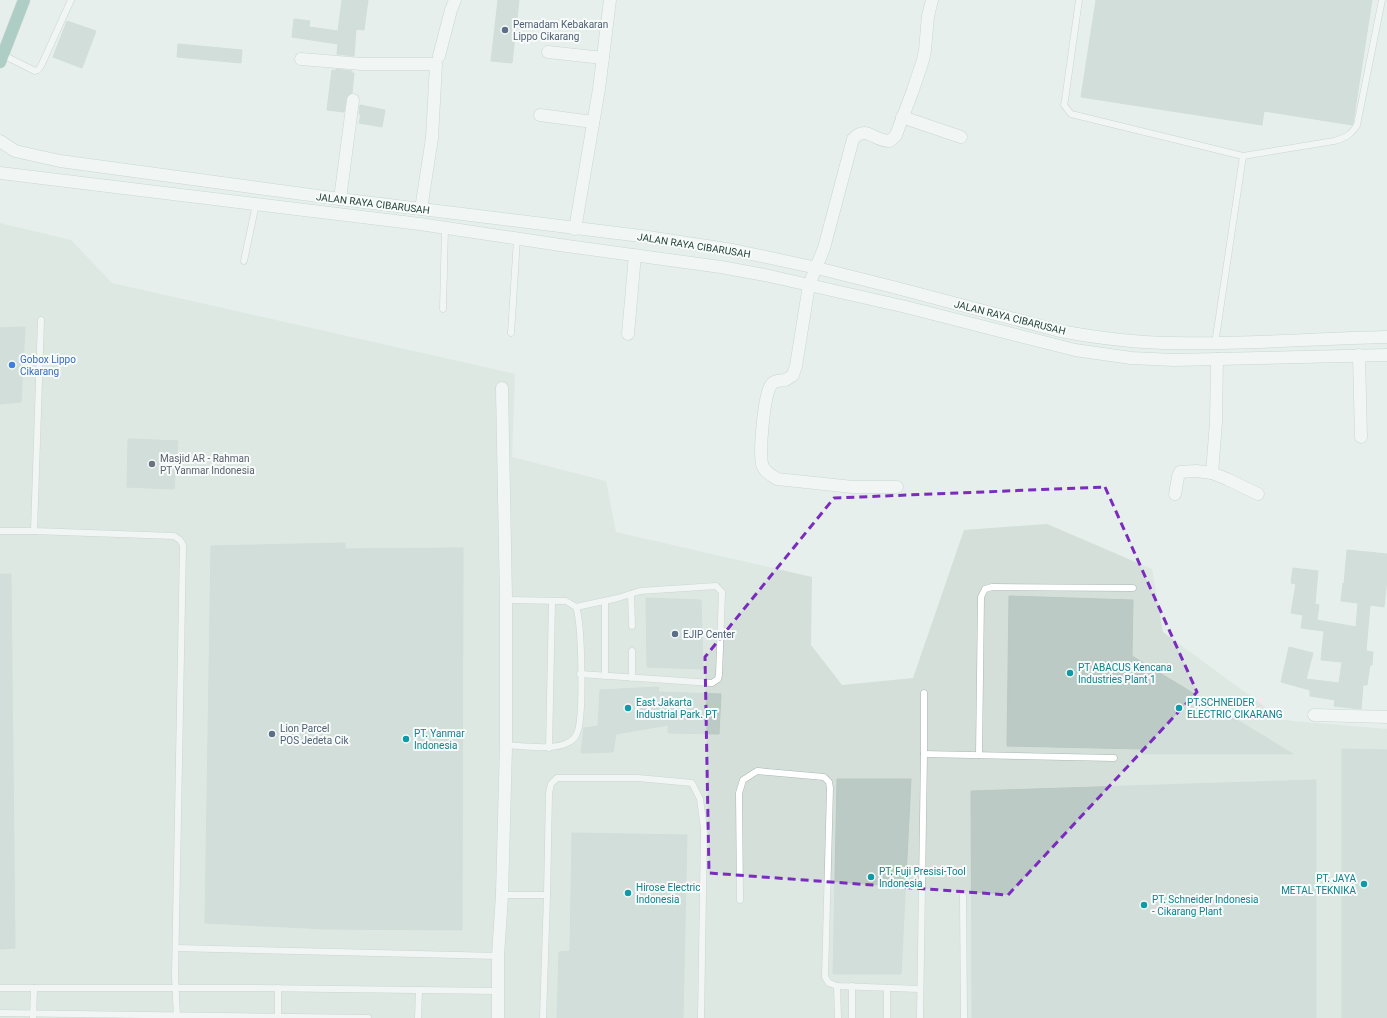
<svg xmlns="http://www.w3.org/2000/svg" width="1387" height="1018" viewBox="0 0 1387 1018" font-family="Roboto,sans-serif">
  <rect width="100%" height="100%" fill="#e6efeb"/>
  <polygon fill="#d4dfda" points="0,223 71,240 112,283 515,374 512,457 606,481 616,532 812,577 811,645 842,685 913,678 964,530 1047,524 1152,569 1163,632 1283,720 1387,729 1387,1018 0,1018"/>
  <g fill="#bbcac4" stroke="#b8c9c2">
    <polygon points="342,0 368,0 364,30 356,29 354,56 337,54 338,44 292,37 294,19 310,21 309,27 338,31"/>
    <polygon points="498,0 519,0 512,63 491,61"/>
    <polygon points="1096,0 1372,0 1353,123 1352,125 1264,111 1262,125 1081,97"/>
    <polygon points="67,21 96,31 82,68 53,57"/>
    <polygon points="178,44 242,50 241,63 177,57"/>
    <polygon points="336,69 352,71 352,73 354,73 352,93 347,96 344,112 327,110 332,70 336,71"/>
    <polygon points="360,105 385,110 382,127 359,123 361,114 359,114"/>
    <polygon points="25,327 21,402 0,404 0,328"/>
    <polygon points="128,439 178,441 174,489 127,487"/>
    <polygon points="345,543 345,549 463,548 462,930 326,929 205,923 211,546"/>
    <polygon points="1347,550 1387,554 1387,579 1384,607 1370,605 1366,651 1373,652 1372,665 1370,665 1367,685 1363,685 1361,709 1334,706 1335,700 1310,696 1310,690 1281,682 1289,647 1313,653 1306,679 1339,683 1342,662 1321,660 1324,631 1301,628 1303,615 1291,613 1296,584 1291,583 1293,568 1318,571 1315,604 1319,605 1317,620 1356,627 1358,603 1341,601 1343,583 1344,584"/>
    <polygon points="0,574 11,574 15,948 0,949"/>
    <polygon points="1009,596 1133,600 1132,656 1293,754 1142,754 1142,749 1007,746"/>
    <polygon points="646,598 701,600 703,669 647,667"/>
    <polygon points="659,687 658,692 721,694 719,734 668,733 668,725 616,734 613,752 581,753 584,728 598,726 600,690"/>
    <polygon points="1342,749 1387,750 1387,1018 1342,1018"/>
    <polygon points="837,779 911,779 901,974 833,974"/>
    <polygon points="1316,780 1316,1018 972,1018 971,791"/>
    <polygon points="572,833 687,835 683,1018 557,1018 559,952 570,951"/>
  </g>
  <g fill="none" stroke-linecap="round" stroke-linejoin="round">
    <g stroke="#a8b8b2" stroke-width="7">
      <g id="lane">
        <path d="M1079,0L1065,100L1064,105L1071,114L1243,156L1334,141C1345,138 1351,135 1357,125L1382,0"/>
        <polyline points="3,55 35,71 38,70 41,66 71,0"/>
        <polyline points="244,261 256,204"/>
        <polyline points="443,309 445,228"/>
        <polyline points="41,320 34,531 174,536 180,540 183,545 175,976 177,1018"/>
        <polyline points="511,333 517,239"/>
        <polyline points="1215,344 1243,156"/>
        <polyline points="0,531 34,531"/>
        <polyline points="631,594 632,626"/>
        <polyline points="576,607 618,598 640,591 716,586 722,592 719,675 718,679 712,683 580,674"/>
        <polyline points="632,651 632,678"/>
        <polyline points="605,676 605,601"/>
        <path d="M506,745C523,746 555,751 569,742C573,740 576,736 577,733C584,719 582,623 576,607L566,601L506,600"/>
        <polyline points="549,748 552,601"/>
        <polyline points="924,754 1114,758"/>
        <polyline points="979,755 981,597 985,589 992,587 1133,588"/>
        <polyline points="502,895 547,895 543,1018"/>
        <polyline points="547,895 549,793 551,784 557,778 638,778 692,783 700,799 704,829 701,1018"/>
        <polyline points="963,896 964,1018"/>
        <polyline points="740,900 739,793 743,780 757,771 824,777 829,782 830,788 825,977 829,983 837,986 920,989"/>
        <polyline points="176,948 498,956"/>
        <polyline points="837,986 838,1018"/>
        <polyline points="0,988 255,988 499,991"/>
        <polyline points="278,988 278,1018"/>
        <polyline points="0,1013 368,1018"/>
        <polyline points="33,1018 34,988"/>
        <polyline points="418,1018 419,990"/>
        <polyline points="852,1018 852,986"/>
        <polyline points="887,1018 887,988"/>
        <polyline points="920,1018 924,754 924,693"/>
      </g>
    </g>
    <g stroke="#a8b8b2" stroke-width="13">
      <g id="street">
        <polyline points="548,52 603,58"/>
        <polyline points="439,56 451,10 455,0"/>
        <polyline points="301,59 362,64 436,64 432,138 421,209"/>
        <polyline points="540,115 593,122"/>
        <polyline points="902,117 961,137"/>
        <polyline points="340,199 353,100"/>
        <polyline points="575,229 599,89 610,0"/>
        <polyline points="628,334 635,255"/>
        <polyline points="1359,355 1361,437"/>
        <polyline points="1212,473 1227,479 1258,494"/>
        <path d="M897,487H853L777,479C773,476 766,473 763,467C758,457 764,395 771,385C774,380 780,381 785,380C788,379 790,377 793,375L796,366L809,285L824,248L853,139C867,124 874,142 890,141L896,135L913,90L923,60L925,50L928,16L932,0"/>
        <polyline points="1175,494 1178,477 1180,472 1196,471 1212,473 1216,422 1217,359"/>
        <polyline points="1314,715 1387,717"/>
        <polyline points="498,1018 498,956 502,895 506,745 506,600 502,388"/>
      </g>
    </g>
    <g stroke="#a4bbb3" stroke-width="13">
      <g id="secondary">
        <path d="M0,141L15,151L60,161L340,199L641,236L733,250L817,268L893,287L1060,331C1098,338 1136,343 1175,343C1246,345 1316,338 1387,337"/>
        <polyline points="0,173 420,224 567,246 721,267 765,275 906,307 1075,350 1131,358 1174,360 1387,355"/>
      </g>
    </g>
    <g stroke="#c2cac8" stroke-width="13">
      <polyline id="primary" points="0,62 24,0"/>
    </g>
    <use href="#lane" stroke="#fff" stroke-width="6"/>
    <use href="#street" stroke="#fff" stroke-width="12"/>
    <use href="#secondary" stroke="#fff" stroke-width="12"/>
    <use href="#primary" stroke="#6aa596" stroke-width="12"/>
  </g>
  <path d="M0 0H1387V1018H0ZM1105,487L1197,692L1008,895L709,873L705,657L834,498Z" fill="#e6efeb" fill-opacity=".55" fill-rule="evenodd"/>
  <path fill="none" stroke="#7b2cbf" stroke-width="3" stroke-dasharray="8 5" stroke-linejoin="round" d="M1105,487L1197,692L1008,895L709,873L705,657L834,498Z"/>
  <g fill="#5c6f8a" stroke="#f7fbf9" stroke-width="1.5">
    <circle cx="505" cy="30" r="4"/>
    <circle cx="675" cy="634" r="4"/>
    <circle cx="272" cy="734" r="4"/>
  </g>
  <circle fill="#3f7fe0" stroke="#f7fbf9" stroke-width="1.5" cx="12" cy="365" r="4"/>
  <circle fill="#6b7280" stroke="#f7fbf9" stroke-width="1.5" cx="152" cy="464" r="4"/>
  <g fill="#0f9aa8" stroke="#f7fbf9" stroke-width="1.5">
    <circle cx="1070" cy="673" r="4"/>
    <circle cx="628" cy="708" r="4"/>
    <circle cx="1179" cy="708" r="4"/>
    <circle cx="406" cy="739" r="4"/>
    <circle cx="871" cy="877" r="4"/>
    <circle cx="1364" cy="884" r="4"/>
    <circle cx="628" cy="893" r="4"/>
    <circle cx="1144" cy="905" r="4"/>
  </g>
  <g text-anchor="middle" stroke-width="4" stroke-linejoin="round" paint-order="stroke">
    <g font-size="10" fill="#4e5e75" stroke="#f7fbf9" text-anchor="start">
      <text x="513" y="28">Pemadam Kebakaran<tspan x="513" dy="12">Lippo Cikarang</tspan></text>
      <text x="683" y="638">EJIP Center</text>
      <text x="280" y="732">Lion Parcel<tspan x="280" dy="12">POS Jedeta Cik</tspan></text>
    </g>
    <g font-size="10" fill="#24423a" stroke="#f7fbf9">
      <text transform="translate(373 203) rotate(7)" y="4">JALAN RAYA CIBARUSAH</text>
      <text transform="translate(694 245) rotate(9)" y="4">JALAN RAYA CIBARUSAH</text>
      <text transform="translate(1010 317) rotate(14)" y="4">JALAN RAYA CIBARUSAH</text>
    </g>
    <g font-size="10" fill="#366cbe" stroke="#f7fbf9" text-anchor="start">
      <text x="20" y="363">Gobox Lippo<tspan x="20" dy="12">Cikarang</tspan></text>
    </g>
    <g font-size="10" fill="#5b616d" stroke="#f7fbf9" text-anchor="start">
      <text x="160" y="462">Masjid AR - Rahman<tspan x="160" dy="12">PT Yanmar Indonesia</tspan></text>
    </g>
    <g font-size="10" fill="#0d838f" stroke="#f7fbf9" text-anchor="start">
      <text x="1078" y="671">PT ABACUS Kencana<tspan x="1078" dy="12">Industries Plant 1</tspan></text>
      <text x="636" y="706">East Jakarta<tspan x="636" dy="12">Industrial Park. PT</tspan></text>
      <text x="1187" y="706">PT.SCHNEIDER<tspan x="1187" dy="12">ELECTRIC CIKARANG</tspan></text>
      <text x="414" y="737">PT. Yanmar<tspan x="414" dy="12">Indonesia</tspan></text>
      <text x="879" y="875">PT. Fuji Presisi-Tool<tspan x="879" dy="12">Indonesia</tspan></text>
      <text x="1356" y="882" text-anchor="end">PT. JAYA<tspan x="1356" dy="12">METAL TEKNIKA</tspan></text>
      <text x="636" y="891">Hirose Electric<tspan x="636" dy="12">Indonesia</tspan></text>
      <text x="1152" y="903">PT. Schneider Indonesia<tspan x="1152" dy="12">- Cikarang Plant</tspan></text>
    </g>
  </g>
</svg>
